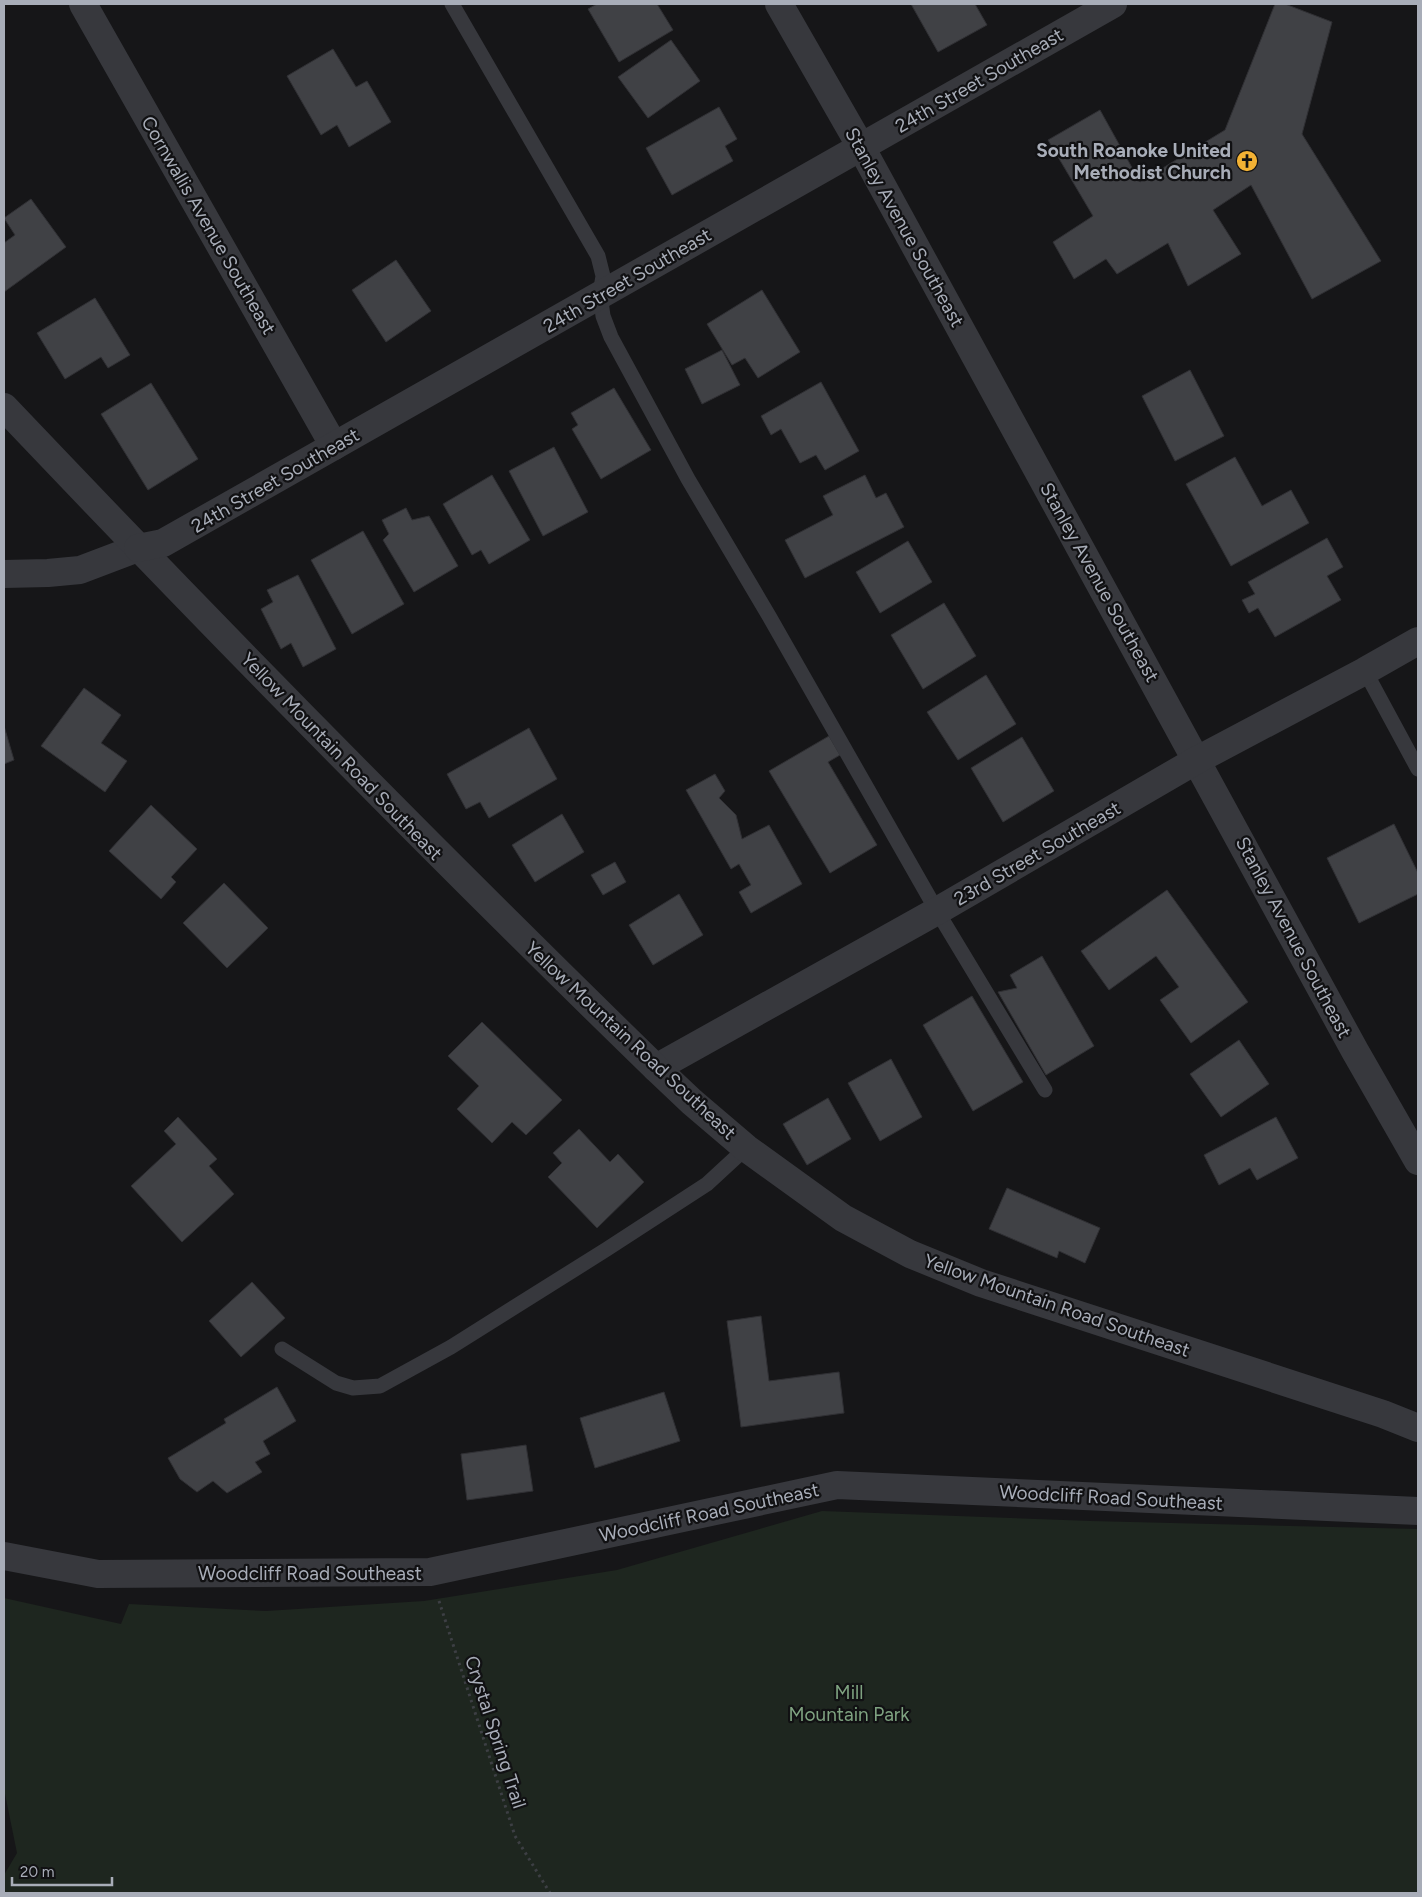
<svg xmlns="http://www.w3.org/2000/svg" width="1422" height="1897" viewBox="0 0 1422 1897" font-family="Figtree,sans-serif">
  <rect width="100%" height="100%" fill="#161618"/>
  <polygon fill="#1e261f" points="822,1511 1091,1521 1418,1529 1418,1893 4,1893 4,1875 17,1853 4,1789 4,1598 121,1624 129,1604 266,1611 424,1601 617,1570"/>
  <g fill="#404145" stroke="#303034">
    <polygon points="597,4 657,4 673,30 619,62 588,9"/>
    <polygon points="911,4 975,4 987,25 938,52"/>
    <polygon points="1275,4 1285,4 1332,22 1302,134 1381,261 1312,299 1251,185 1213,210 1241,254 1188,286 1168,243 1117,274 1106,259 1074,279 1053,242 1093,216 1048,140 1100,110 1140,182 1225,130"/>
    <polygon points="671,40 700,81 648,118 618,77"/>
    <polygon points="333,49 356,87 367,81 391,122 349,147 337,125 321,135 287,76"/>
    <polygon points="719,107 737,139 725,146 733,161 672,195 646,148"/>
    <polygon points="31,199 66,247 4,292 4,243 15,235 4,218"/>
    <polygon points="396,260 431,311 386,342 352,290"/>
    <polygon points="762,290 800,352 758,378 745,358 732,365 707,324"/>
    <polygon points="95,298 130,355 108,368 101,357 65,379 37,333"/>
    <polygon points="722,350 740,385 702,404 685,369"/>
    <polygon points="1190,370 1224,436 1175,461 1142,396"/>
    <polygon points="821,382 859,451 825,470 816,455 800,463 781,429 771,435 761,416"/>
    <polygon points="151,383 198,459 148,490 101,414"/>
    <polygon points="614,388 651,450 601,479 572,429 578,425 571,413"/>
    <polygon points="554,447 588,512 543,536 509,471"/>
    <polygon points="1235,457 1262,506 1291,490 1309,523 1231,566 1186,484"/>
    <polygon points="492,475 530,540 489,564 481,550 472,555 443,504"/>
    <polygon points="865,475 876,498 886,493 904,527 805,578 785,540 833,515 823,496"/>
    <polygon points="406,508 412,520 429,516 458,566 414,592 383,540 389,534 382,520"/>
    <polygon points="363,531 404,604 352,634 311,560"/>
    <polygon points="1327,538 1343,567 1327,576 1341,600 1275,637 1258,608 1249,613 1242,600 1255,594 1248,582"/>
    <polygon points="908,541 932,582 880,613 856,572"/>
    <polygon points="298,575 336,649 303,667 291,643 281,649 261,609 273,602 267,590"/>
    <polygon points="944,603 976,656 923,689 891,635"/>
    <polygon points="986,675 1016,724 958,760 927,712"/>
    <polygon points="84,688 121,715 101,743 127,761 105,792 41,746"/>
    <polygon points="4,726 14,760 4,764"/>
    <polygon points="529,728 557,779 489,818 480,802 466,809 447,774"/>
    <polygon points="829,736 840,755 828,762 877,845 830,873 769,771"/>
    <polygon points="1022,737 1054,791 1003,822 971,768"/>
    <polygon points="715,774 725,791 719,798 736,815 742,839 769,825 802,884 751,913 739,892 751,885 739,864 731,869 686,790"/>
    <polygon points="151,805 197,849 171,877 176,882 161,899 109,851"/>
    <polygon points="562,814 584,852 535,882 512,845"/>
    <polygon points="1394,824 1418,873 1418,894 1359,923 1327,858"/>
    <polygon points="615,862 626,882 603,895 591,875"/>
    <polygon points="224,883 268,928 227,968 183,923"/>
    <polygon points="1167,890 1248,1002 1191,1043 1160,1000 1179,987 1156,956 1109,990 1081,951"/>
    <polygon points="679,894 703,935 653,965 629,925"/>
    <polygon points="1042,956 1094,1046 1046,1075 998,992 1017,988 1010,975"/>
    <polygon points="972,996 1023,1082 973,1111 923,1025"/>
    <polygon points="482,1022 562,1100 526,1135 512,1122 492,1143 457,1109 479,1086 448,1056"/>
    <polygon points="1239,1040 1269,1084 1221,1117 1190,1074"/>
    <polygon points="891,1059 922,1117 880,1141 848,1083"/>
    <polygon points="828,1098 851,1139 807,1165 783,1124"/>
    <polygon points="178,1117 217,1159 209,1166 234,1194 182,1242 131,1186 176,1144 164,1131"/>
    <polygon points="1276,1117 1298,1158 1257,1180 1250,1168 1219,1185 1204,1155"/>
    <polygon points="579,1129 610,1162 618,1154 644,1182 597,1228 548,1177 562,1163 553,1153"/>
    <polygon points="1007,1188 1100,1228 1085,1263 1059,1251 1057,1258 989,1229"/>
    <polygon points="252,1282 285,1318 241,1357 209,1321"/>
    <polygon points="761,1316 769,1381 839,1372 844,1413 741,1427 727,1321"/>
    <polygon points="277,1387 296,1421 263,1441 270,1454 255,1462 262,1472 227,1493 213,1481 197,1492 180,1479 168,1458 226,1423 224,1419"/>
    <polygon points="664,1392 680,1441 595,1468 580,1418"/>
    <polygon points="526,1445 533,1491 467,1500 461,1454"/>
  </g>
  <g fill="none" stroke-linecap="round" stroke-linejoin="round">
    <polyline stroke="#3d3f44" stroke-width="3" stroke-dasharray="2.5 4" stroke-linecap="butt" points="439,1601 515,1836 550,1893"/>
    <g stroke="#37383d" stroke-width="15">
      <polyline points="452,4 598,256 603,276 600,294 603,316 611,337 688,479 769,616 937,911 1045,1090"/>
      <polyline points="1365,671 1418,769"/>
      <polyline points="282,1349 336,1383 353,1388 380,1386 451,1347 607,1249 707,1184 746,1148"/>
    </g>
    <g stroke="#37383d" stroke-width="28">
      <polyline points="83,4 334,446"/>
      <polyline points="779,4 861,147 1355,1051 1418,1161"/>
      <polyline points="4,574 48,573 80,570 138,548"/>
      <polyline points="656,1068 937,911 1197,760 1365,671 1418,641"/>
      <polyline points="4,1556 98,1574 430,1572 837,1485 1418,1511"/>
    </g>
    <g stroke="#37383d" stroke-width="28">
      <path d="M4,407C217,631 434,852 656,1068L692,1102L746,1148L843,1218L910,1254L981,1283L1383,1414L1418,1428"/>
      <polyline points="138,548 163,543 1113,4"/>
    </g>
  </g>
  <defs>
    <g id="church-disc" transform="scale(1.125)"><circle r="9.5" fill="#f2b134" stroke="#111113"/><path d="M-1.2-6h2.4v3.5h3.3v2.4h-3.3V6h-2.4V-.1h-3.3v-2.4h3.3Z" fill="#111"/></g>
  </defs>
  <g fill-rule="evenodd">
    <use href="#church-disc" x="1247" y="161"/>
  </g>
  <g text-anchor="middle" stroke-width="4.5" stroke-linejoin="round" paint-order="stroke">
    <g font-size="19" fill="#a8adb8" stroke="#111113">
      <text transform="translate(979 80) rotate(-30)" y="7">24th Street Southeast</text>
      <text transform="translate(209 225) rotate(60)" y="7">Cornwallis Avenue Southeast</text>
      <text transform="translate(905 227) rotate(61)" y="7">Stanley Avenue Southeast</text>
      <text transform="translate(627 280) rotate(-30)" y="7">24th Street Southeast</text>
      <text transform="translate(275 480) rotate(-30)" y="7">24th Street Southeast</text>
      <text transform="translate(1100 582) rotate(61)" y="7">Stanley Avenue Southeast</text>
      <text transform="translate(342 756) rotate(46)" y="7">Yellow Mountain Road Southeast</text>
      <text transform="translate(1037 853) rotate(-30)" y="7">23rd Street Southeast</text>
      <text transform="translate(1294 937) rotate(62)" y="7">Stanley Avenue Southeast</text>
      <text transform="translate(631 1040) rotate(43)" y="7">Yellow Mountain Road Southeast</text>
      <text transform="translate(1057 1305) rotate(19)" y="7">Yellow Mountain Road Southeast</text>
      <text transform="translate(1111 1497) rotate(3)" y="7">Woodcliff Road Southeast</text>
      <text transform="translate(709 1512) rotate(-12)" y="7">Woodcliff Road Southeast</text>
      <text x="310" y="1580">Woodcliff Road Southeast</text>
      <text transform="translate(496 1732) rotate(72)" y="7">Crystal Spring Trail</text>
    </g>
    <g font-size="19" font-weight="bold" fill="#a8adb8" stroke="#111113" text-anchor="end">
      <text x="1231" y="157">South Roanoke United<tspan x="1231" dy="22">Methodist Church</tspan></text>
    </g>
    <g font-size="19" fill="#7fa381" stroke="#111113">
      <text x="849" y="1699">Mill<tspan x="849" dy="22">Mountain Park</tspan></text>
    </g>
  </g>
  <rect width="1422" height="1897" fill="none" stroke="#a8adb8" stroke-width="10"/>
  <path d="M12 1877v8h100v-8" fill="none" stroke="#a8adb8" stroke-width="2.5"/>
  <text x="20" y="1877" font-size="15" fill="#a8adb8" stroke="#111113" stroke-width="4" paint-order="stroke">20 m</text>
</svg>
